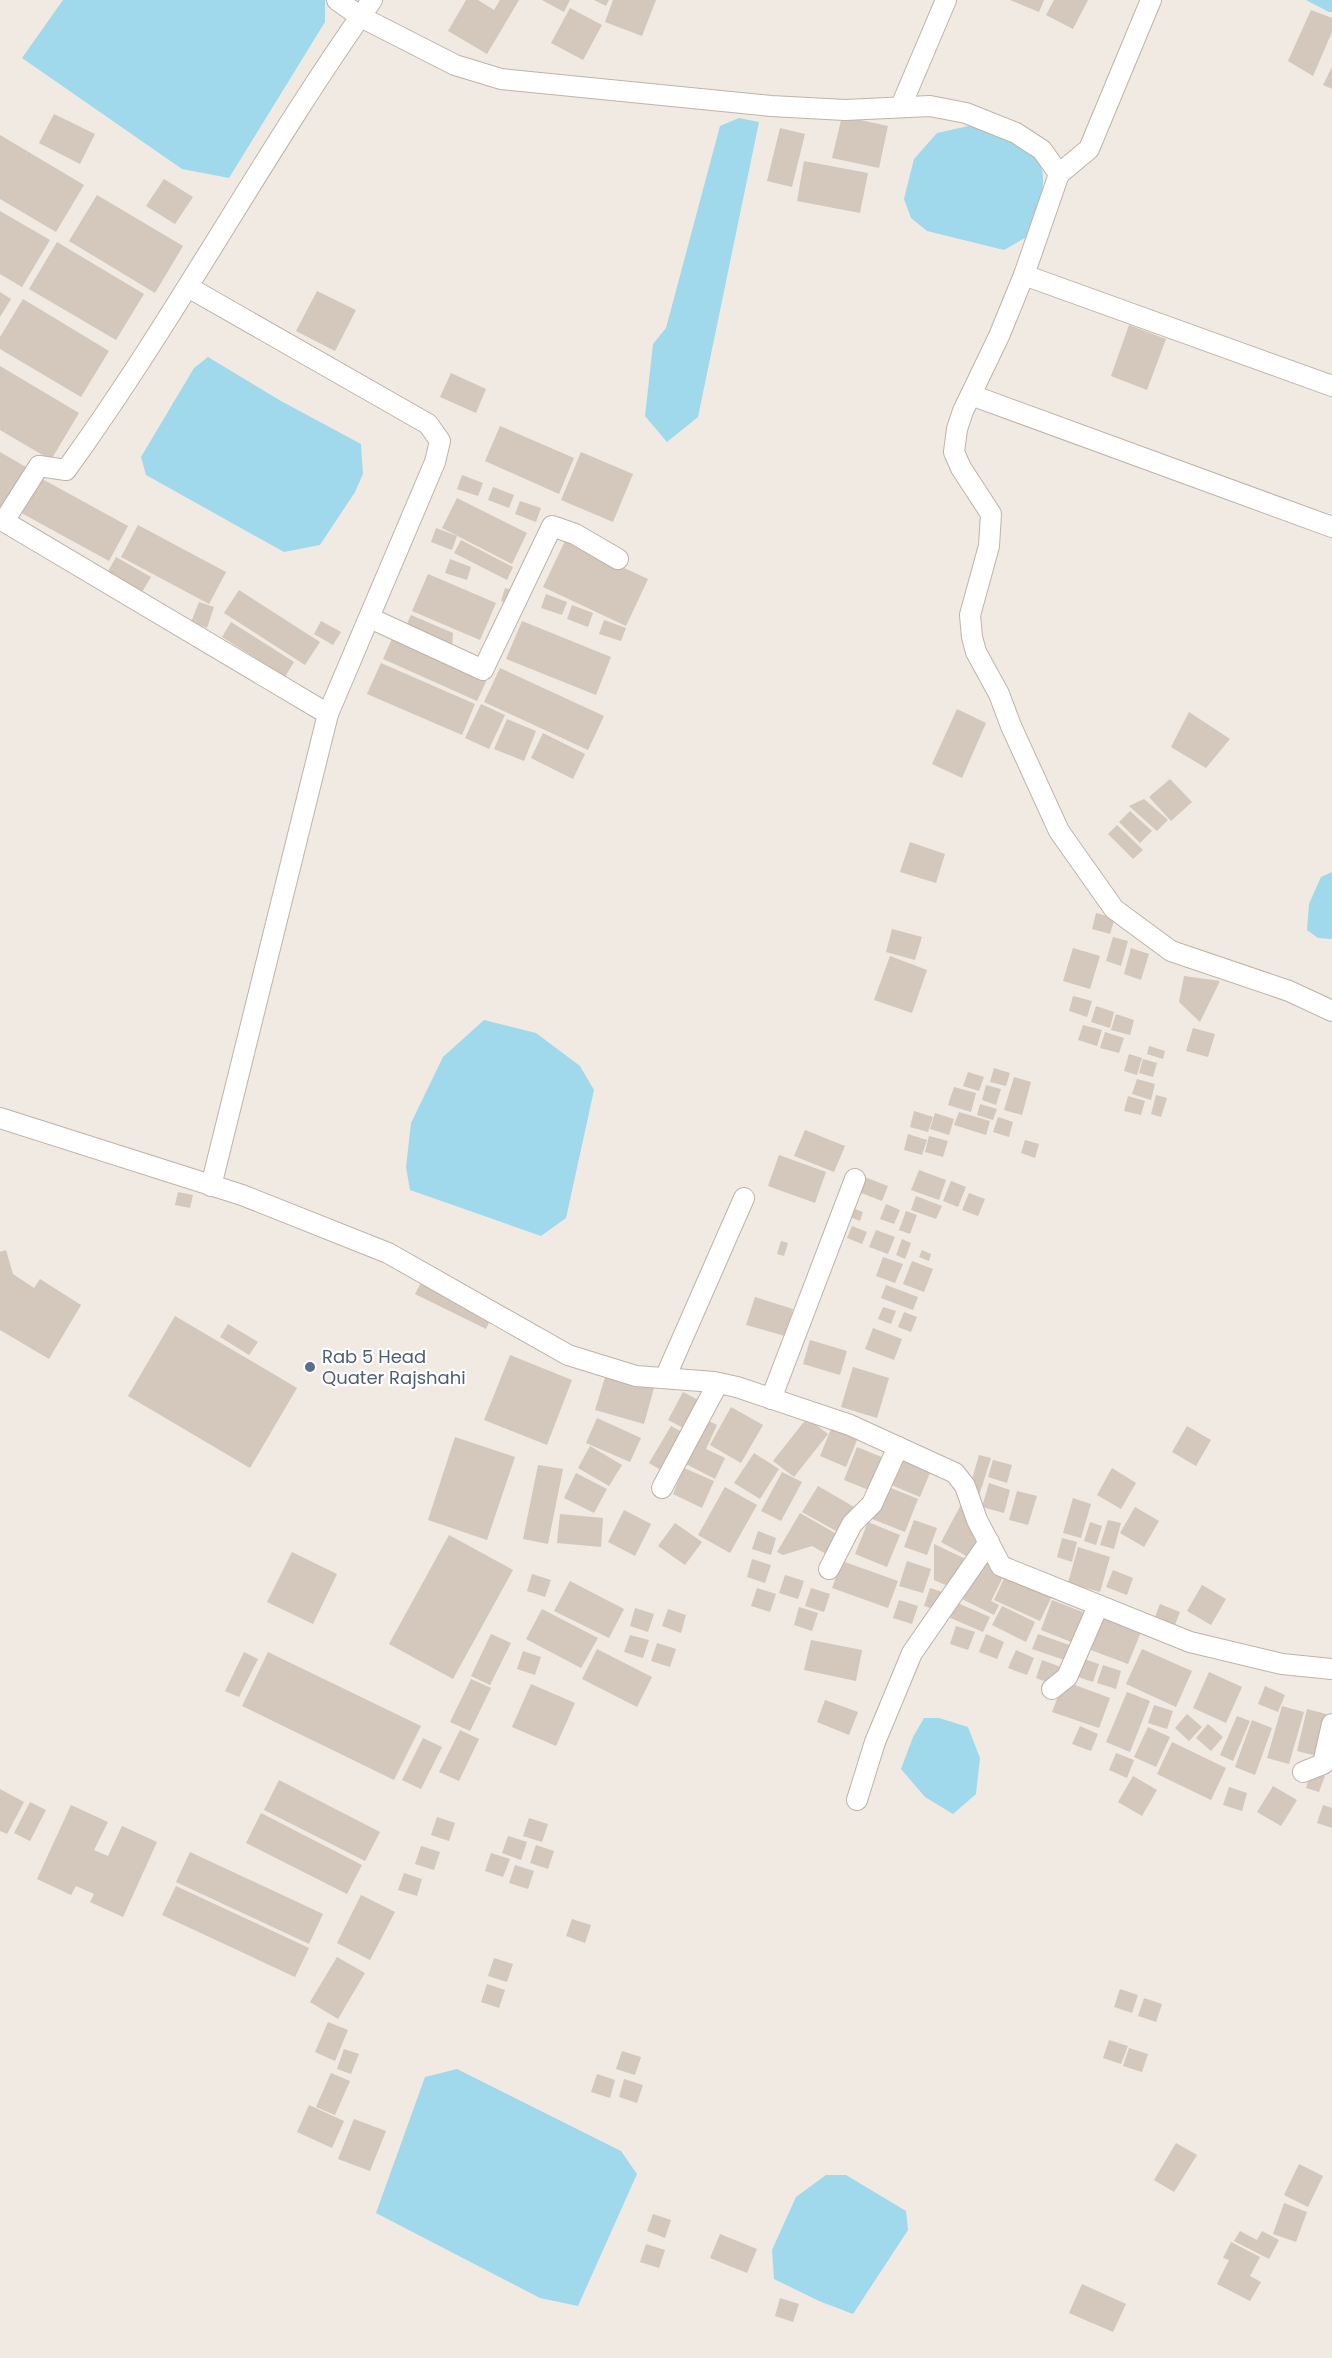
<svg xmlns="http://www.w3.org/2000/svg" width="1332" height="2358" viewBox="0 0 1332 2358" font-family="Poppins,sans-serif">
  <rect width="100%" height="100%" fill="#f0eae3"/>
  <g fill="#a0d9ec">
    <polygon points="63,0 325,0 325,22 229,178 182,169 22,58"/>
    <polygon points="1306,0 1332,0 1332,12 1329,12"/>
    <polygon points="739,118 759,122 698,417 667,442 645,416 653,344 666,328 720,126"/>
    <path d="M978,124C993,130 1013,135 1026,144C1056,165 1039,208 1030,235L1004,250L927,231L911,218L904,199L914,159L937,133Z"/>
    <polygon points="208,357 281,401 361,444 363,474 355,492 320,545 284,552 146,475 141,457 194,368"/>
    <polygon points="1332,872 1332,939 1318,938 1307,930 1309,904 1321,877"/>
    <polygon points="484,1020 536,1033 580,1066 594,1090 566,1218 541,1236 410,1190 406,1167 411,1123 443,1057"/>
    <polygon points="924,1718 939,1718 968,1727 980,1758 976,1794 953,1814 925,1797 901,1769 913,1737"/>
    <polygon points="457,2069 621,2151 637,2174 578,2306 540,2298 376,2213 425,2077"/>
    <polygon points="826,2175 846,2175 906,2211 908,2230 853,2314 819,2301 774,2279 772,2250 796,2197"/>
  </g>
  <g fill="#d4c7bc">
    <polygon points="466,0 478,0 494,10 500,0 519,0 487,54 448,31"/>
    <polygon points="542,0 570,0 564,12"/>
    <polygon points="594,0 609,0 606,6"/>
    <polygon points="613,0 656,0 642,36 605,22"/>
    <polygon points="1010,0 1044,0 1039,12"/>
    <polygon points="1054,0 1088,0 1073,29 1046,15"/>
    <polygon points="570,8 602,25 583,60 551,43"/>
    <polygon points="1311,10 1332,18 1332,32 1313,76 1288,61"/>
    <polygon points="1332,67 1332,89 1323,85"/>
    <polygon points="54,114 95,134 80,164 39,143"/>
    <polygon points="842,116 888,126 879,168 832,158"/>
    <polygon points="780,128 805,134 792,187 767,181"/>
    <polygon points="0,135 84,185 56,232 0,199"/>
    <polygon points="804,161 868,173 860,213 797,201"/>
    <polygon points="164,179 193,197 175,224 146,206"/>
    <polygon points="97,195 183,246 155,293 69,241"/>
    <polygon points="0,211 50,240 22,287 0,274"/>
    <polygon points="57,242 144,294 116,340 29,289"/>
    <polygon points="317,291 356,310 335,351 296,331"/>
    <polygon points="0,292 11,299 0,317"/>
    <polygon points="23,299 109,351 81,397 0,349 0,337"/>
    <polygon points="1129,325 1166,339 1147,390 1111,376"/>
    <polygon points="0,366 79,413 51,460 0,430"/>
    <polygon points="451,373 486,389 476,413 440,397"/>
    <polygon points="500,426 574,458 559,494 485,461"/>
    <polygon points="0,452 31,470 0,516"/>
    <polygon points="581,452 633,474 613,522 561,500"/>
    <polygon points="35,475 128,526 109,561 16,510"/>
    <polygon points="462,475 483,483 478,496 457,489"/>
    <polygon points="493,487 514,495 509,508 488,500"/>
    <polygon points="457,498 527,533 512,564 442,528"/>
    <polygon points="520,501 541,508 536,522 515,514"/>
    <polygon points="138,525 226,572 209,604 121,557"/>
    <polygon points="436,528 457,536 452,550 431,542"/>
    <polygon points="461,540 513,567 507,580 454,553"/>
    <polygon points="565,541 648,579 626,626 543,587"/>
    <polygon points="116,557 151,577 139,597 105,577"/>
    <polygon points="450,559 471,567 467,580 445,573"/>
    <polygon points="428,574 496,603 480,640 412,611"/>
    <polygon points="505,588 527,596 522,609 501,601"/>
    <polygon points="239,590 320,642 305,665 224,613"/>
    <polygon points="546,594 567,602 562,615 541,608"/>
    <polygon points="199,602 214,607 207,628 191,622"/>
    <polygon points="572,605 593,613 588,627 567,619"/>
    <polygon points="411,615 453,633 452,646 406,626"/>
    <polygon points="604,620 626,628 621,641 599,634"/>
    <polygon points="321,621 341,632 333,645 314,634"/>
    <polygon points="522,621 611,657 596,695 506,659"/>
    <polygon points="231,622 294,662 285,677 222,637"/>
    <polygon points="397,627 492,669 477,701 383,659"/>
    <polygon points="381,663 475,704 462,735 367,694"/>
    <polygon points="500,668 604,716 588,750 484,702"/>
    <polygon points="481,704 505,715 489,749 465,738"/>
    <polygon points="957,709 986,723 962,778 932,764"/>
    <polygon points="1189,712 1230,739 1206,768 1171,747"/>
    <polygon points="507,719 536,731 524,761 494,749"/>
    <polygon points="543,733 585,754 573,779 531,758"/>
    <polygon points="1170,779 1192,802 1171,821 1149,797"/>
    <polygon points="1144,799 1168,820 1157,831 1129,806"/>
    <polygon points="1130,811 1152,831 1140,843 1119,822"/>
    <polygon points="1117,825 1143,850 1133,859 1108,834"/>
    <polygon points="910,842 945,854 936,883 900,872"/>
    <polygon points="1096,913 1115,918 1110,934 1092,929"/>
    <polygon points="892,929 922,937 915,960 886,952"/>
    <polygon points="1113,937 1128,941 1121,966 1106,961"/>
    <polygon points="1073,948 1100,956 1090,989 1063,981"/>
    <polygon points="1131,948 1149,954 1141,980 1124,974"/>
    <polygon points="890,956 927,970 912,1013 874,1000"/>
    <polygon points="1184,976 1220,981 1200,1022 1179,1002"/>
    <polygon points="1073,996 1092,1001 1087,1017 1069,1011"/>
    <polygon points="1096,1006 1114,1012 1110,1028 1091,1022"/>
    <polygon points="1116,1014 1134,1020 1130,1035 1111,1030"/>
    <polygon points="1083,1025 1102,1030 1097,1046 1078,1040"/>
    <polygon points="1193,1028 1215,1034 1208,1057 1186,1051"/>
    <polygon points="1105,1032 1124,1038 1119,1053 1100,1048"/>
    <polygon points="1149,1046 1165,1051 1163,1059 1147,1054"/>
    <polygon points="1129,1054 1142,1058 1137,1075 1124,1071"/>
    <polygon points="1143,1059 1157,1063 1153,1077 1139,1073"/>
    <polygon points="994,1068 1010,1073 1006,1086 990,1082"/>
    <polygon points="968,1072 984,1077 979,1091 963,1086"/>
    <polygon points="1014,1077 1031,1082 1022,1115 1004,1110"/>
    <polygon points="1137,1079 1155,1084 1151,1100 1132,1094"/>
    <polygon points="986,1085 1001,1089 996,1105 982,1100"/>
    <polygon points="954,1087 976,1093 971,1112 948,1105"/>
    <polygon points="1156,1095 1167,1098 1161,1117 1151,1114"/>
    <polygon points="1128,1096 1145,1101 1141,1115 1124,1111"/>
    <polygon points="980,1104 997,1109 993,1120 977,1115"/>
    <polygon points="914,1111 933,1117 928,1132 910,1127"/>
    <polygon points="959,1112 990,1121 986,1135 954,1125"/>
    <polygon points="935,1113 954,1119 949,1135 930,1129"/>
    <polygon points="998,1117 1013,1122 1009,1137 993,1132"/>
    <polygon points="805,1130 845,1146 834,1172 794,1156"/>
    <polygon points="908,1134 927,1140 922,1155 904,1150"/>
    <polygon points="929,1136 948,1141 943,1157 925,1152"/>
    <polygon points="1025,1140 1039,1144 1035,1158 1021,1153"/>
    <polygon points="779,1155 826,1172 815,1203 768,1186"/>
    <polygon points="919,1170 946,1180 939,1200 911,1190"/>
    <polygon points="862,1176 888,1186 882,1201 856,1191"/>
    <polygon points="951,1181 966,1187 958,1207 943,1201"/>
    <polygon points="178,1192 193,1195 190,1208 175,1205"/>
    <polygon points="969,1193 985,1199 978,1216 962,1210"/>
    <polygon points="916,1196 942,1206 936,1219 911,1210"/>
    <polygon points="839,1203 863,1212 860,1221 835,1211"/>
    <polygon points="886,1204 900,1210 894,1224 880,1219"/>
    <polygon points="906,1211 917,1215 910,1234 899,1230"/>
    <polygon points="852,1226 867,1232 862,1244 847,1238"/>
    <polygon points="876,1230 895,1237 888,1254 869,1247"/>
    <polygon points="902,1239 911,1243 905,1259 896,1255"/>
    <polygon points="781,1241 788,1243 784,1256 777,1254"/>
    <polygon points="6,1250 13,1274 34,1288 40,1279 81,1305 49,1359 0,1330 0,1252"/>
    <polygon points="922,1250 931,1254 929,1261 919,1257"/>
    <polygon points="883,1257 903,1264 895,1283 876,1276"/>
    <polygon points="912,1261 933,1269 924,1292 903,1284"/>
    <polygon points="423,1279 493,1314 486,1329 415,1294"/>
    <polygon points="886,1285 918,1297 913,1310 881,1298"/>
    <polygon points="755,1297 793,1309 785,1336 746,1325"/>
    <polygon points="883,1307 896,1311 891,1324 878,1319"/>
    <polygon points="904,1312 917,1317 911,1332 898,1327"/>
    <polygon points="175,1316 297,1388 250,1468 128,1396"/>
    <polygon points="228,1324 258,1342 249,1355 220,1337"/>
    <polygon points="873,1328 902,1339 894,1360 865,1349"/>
    <polygon points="810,1340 847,1351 840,1375 803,1364"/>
    <polygon points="510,1355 572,1380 547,1445 484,1420"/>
    <polygon points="853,1367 889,1378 877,1418 841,1407"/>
    <polygon points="606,1374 654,1388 644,1424 595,1410"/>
    <polygon points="683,1392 710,1406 695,1434 668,1420"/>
    <polygon points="731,1407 763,1425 741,1463 710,1445"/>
    <polygon points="597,1418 641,1438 630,1462 586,1443"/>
    <polygon points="807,1418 828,1434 794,1477 773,1461"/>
    <polygon points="707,1420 717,1425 706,1449 725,1458 715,1479 686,1464"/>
    <polygon points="833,1424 859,1435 846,1467 820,1456"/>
    <polygon points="671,1426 693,1438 671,1476 649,1463"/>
    <polygon points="1187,1426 1211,1440 1196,1466 1172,1452"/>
    <polygon points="455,1437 515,1457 487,1540 428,1520"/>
    <polygon points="590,1446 622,1465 609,1486 578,1468"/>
    <polygon points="857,1447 889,1460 876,1493 844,1480"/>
    <polygon points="754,1453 779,1469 760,1499 734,1483"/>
    <polygon points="901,1455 932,1468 920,1497 889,1484"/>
    <polygon points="979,1455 991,1458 979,1496 968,1493"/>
    <polygon points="993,1460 1012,1465 1007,1483 988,1477"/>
    <polygon points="538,1465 563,1469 548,1544 523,1539"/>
    <polygon points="684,1468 714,1481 702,1508 673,1494"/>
    <polygon points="1112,1468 1136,1483 1121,1509 1097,1495"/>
    <polygon points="782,1472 802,1482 781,1521 761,1511"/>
    <polygon points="576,1473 607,1489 594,1513 564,1498"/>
    <polygon points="989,1483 1010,1490 1004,1513 982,1507"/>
    <polygon points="818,1486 868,1515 854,1541 802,1512"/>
    <polygon points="886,1486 918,1499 905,1532 872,1519"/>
    <polygon points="725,1487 757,1505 730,1553 698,1535"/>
    <polygon points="1017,1491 1037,1496 1028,1525 1009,1520"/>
    <polygon points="1073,1498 1091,1504 1081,1538 1063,1533"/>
    <polygon points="964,1499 984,1538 972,1559 941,1542"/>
    <polygon points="1135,1507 1159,1521 1144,1547 1120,1533"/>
    <polygon points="624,1510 651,1524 635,1556 608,1542"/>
    <polygon points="800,1513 847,1540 835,1559 812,1546 783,1555 777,1552"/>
    <polygon points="560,1514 603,1518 601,1547 557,1543"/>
    <polygon points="914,1520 937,1528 927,1555 904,1547"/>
    <polygon points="1108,1520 1121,1523 1114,1549 1100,1545"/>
    <polygon points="868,1522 900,1535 887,1567 855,1554"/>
    <polygon points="1090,1522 1102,1526 1096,1545 1084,1541"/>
    <polygon points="675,1523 702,1542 685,1565 658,1546"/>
    <polygon points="758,1531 776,1538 771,1555 752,1549"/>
    <polygon points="449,1535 513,1570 453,1679 389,1644"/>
    <polygon points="1062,1538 1077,1542 1072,1562 1057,1557"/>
    <polygon points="934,1544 972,1562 959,1591 934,1580"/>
    <polygon points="986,1547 1006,1571 991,1601 999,1605 994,1615 960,1598"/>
    <polygon points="1078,1547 1110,1557 1100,1592 1068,1583"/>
    <polygon points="292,1552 337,1574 313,1624 267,1602"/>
    <polygon points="752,1559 771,1565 765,1583 747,1577"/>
    <polygon points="842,1561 898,1581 888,1608 832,1588"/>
    <polygon points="907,1561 931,1569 923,1593 899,1586"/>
    <polygon points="1008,1570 1054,1592 1040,1621 994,1600"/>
    <polygon points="1113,1570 1133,1578 1127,1595 1106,1587"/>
    <polygon points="532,1574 551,1580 545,1597 527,1591"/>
    <polygon points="785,1575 804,1581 798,1599 779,1593"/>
    <polygon points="570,1581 624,1609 609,1638 554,1611"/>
    <polygon points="1202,1585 1226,1599 1211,1625 1187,1611"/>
    <polygon points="757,1588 776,1594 770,1612 751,1606"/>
    <polygon points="811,1588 830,1594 824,1612 805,1606"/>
    <polygon points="930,1588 949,1594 943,1612 924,1606"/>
    <polygon points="899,1600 918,1606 912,1624 893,1618"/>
    <polygon points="1052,1600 1090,1615 1079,1645 1041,1630"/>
    <polygon points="953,1601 990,1617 983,1632 946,1616"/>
    <polygon points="1160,1604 1180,1612 1173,1630 1153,1622"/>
    <polygon points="1002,1606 1035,1622 1026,1642 992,1625"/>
    <polygon points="799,1607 818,1613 812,1631 794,1625"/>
    <polygon points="635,1608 654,1614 648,1632 630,1626"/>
    <polygon points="542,1609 598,1638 581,1668 526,1639"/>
    <polygon points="668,1609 686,1615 681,1633 662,1626"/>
    <polygon points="1101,1616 1141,1632 1128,1664 1088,1649"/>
    <polygon points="956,1626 975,1632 968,1650 950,1644"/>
    <polygon points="491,1634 511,1643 490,1685 471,1676"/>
    <polygon points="986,1634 1004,1642 997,1659 979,1652"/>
    <polygon points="1038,1634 1078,1648 1073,1663 1032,1649"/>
    <polygon points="630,1635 649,1640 643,1658 624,1652"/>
    <polygon points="811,1640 862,1650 856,1681 804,1670"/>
    <polygon points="657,1643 676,1649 670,1667 651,1661"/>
    <polygon points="597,1649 652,1677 637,1707 582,1679"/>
    <polygon points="1142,1649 1192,1671 1176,1707 1126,1684"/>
    <polygon points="1016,1650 1034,1658 1027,1675 1008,1668"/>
    <polygon points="523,1651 541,1657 535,1675 517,1669"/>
    <polygon points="244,1652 258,1659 239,1697 225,1691"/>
    <polygon points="268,1652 421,1726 394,1780 242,1706"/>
    <polygon points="1081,1658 1099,1664 1093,1682 1075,1676"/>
    <polygon points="1042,1660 1061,1667 1054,1685 1036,1678"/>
    <polygon points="1103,1665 1121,1671 1116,1689 1097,1683"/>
    <polygon points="1209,1672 1242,1687 1226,1723 1193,1708"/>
    <polygon points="471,1679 491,1688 470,1731 450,1722"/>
    <polygon points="1064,1681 1110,1698 1099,1728 1052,1712"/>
    <polygon points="531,1684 575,1703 556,1746 512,1727"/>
    <polygon points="1265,1686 1285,1695 1278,1712 1258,1704"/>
    <polygon points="1127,1692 1150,1701 1130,1752 1106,1742"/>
    <polygon points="825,1700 858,1712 849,1735 817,1722"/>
    <polygon points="1154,1705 1173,1711 1167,1729 1148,1723"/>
    <polygon points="1282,1706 1304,1712 1289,1764 1267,1758"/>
    <polygon points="1307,1709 1326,1714 1316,1756 1297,1751"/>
    <polygon points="1187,1714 1202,1727 1189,1741 1175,1728"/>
    <polygon points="1237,1716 1250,1721 1233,1761 1220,1755"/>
    <polygon points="1252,1720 1272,1728 1255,1775 1235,1767"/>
    <polygon points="1208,1724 1223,1737 1211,1751 1196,1738"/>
    <polygon points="1080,1726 1098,1734 1091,1751 1072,1744"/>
    <polygon points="1148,1727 1170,1737 1156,1767 1134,1757"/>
    <polygon points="460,1730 479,1739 459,1781 439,1772"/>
    <polygon points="423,1738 442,1747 421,1789 402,1780"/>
    <polygon points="1172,1742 1226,1768 1211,1800 1157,1774"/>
    <polygon points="1116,1753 1134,1760 1127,1778 1109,1770"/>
    <polygon points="1311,1772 1325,1776 1319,1792 1306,1788"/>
    <polygon points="1133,1776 1157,1790 1142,1816 1118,1802"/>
    <polygon points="279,1780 380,1832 365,1861 264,1810"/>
    <polygon points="1273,1786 1297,1800 1281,1826 1257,1812"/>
    <polygon points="1229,1787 1247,1793 1242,1811 1223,1805"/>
    <polygon points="0,1789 24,1802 7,1834 0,1831"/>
    <polygon points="30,1802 46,1810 30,1841 14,1833"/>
    <polygon points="71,1805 108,1822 94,1850 108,1856 122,1826 157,1842 123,1917 90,1902 94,1894 76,1886 71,1895 37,1879"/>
    <polygon points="1323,1805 1332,1808 1332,1828 1317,1823"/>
    <polygon points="261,1813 362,1865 347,1894 246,1843"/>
    <polygon points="437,1817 455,1823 449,1841 431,1835"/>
    <polygon points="529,1818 548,1824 542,1842 523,1836"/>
    <polygon points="508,1836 527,1842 521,1860 502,1853"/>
    <polygon points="536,1845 554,1851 548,1869 530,1863"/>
    <polygon points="421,1846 440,1852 434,1870 415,1864"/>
    <polygon points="190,1852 323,1914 309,1944 176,1882"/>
    <polygon points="491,1853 510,1859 503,1877 485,1871"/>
    <polygon points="515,1865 534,1871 528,1889 509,1883"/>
    <polygon points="404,1873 422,1879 417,1896 398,1890"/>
    <polygon points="176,1886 309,1948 295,1977 162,1915"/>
    <polygon points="361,1895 395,1912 370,1960 337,1943"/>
    <polygon points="572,1919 591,1925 585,1943 566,1936"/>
    <polygon points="337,1957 365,1973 338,2019 310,2002"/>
    <polygon points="494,1958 513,1964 507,1982 488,1976"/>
    <polygon points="487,1984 505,1990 499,2008 481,2002"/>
    <polygon points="1120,1989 1138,1995 1132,2013 1114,2007"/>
    <polygon points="1144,1998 1162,2004 1156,2022 1138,2016"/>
    <polygon points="328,2022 348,2030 335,2061 315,2052"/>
    <polygon points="1109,2040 1128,2046 1121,2064 1103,2058"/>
    <polygon points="1129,2048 1148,2054 1142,2072 1123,2066"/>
    <polygon points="344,2049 359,2054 351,2074 337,2069"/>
    <polygon points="622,2051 641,2057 635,2075 616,2069"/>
    <polygon points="331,2073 350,2081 335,2115 316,2107"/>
    <polygon points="597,2074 615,2080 610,2098 591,2092"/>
    <polygon points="624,2079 643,2085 637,2103 619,2097"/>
    <polygon points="309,2105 344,2121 332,2148 297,2132"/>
    <polygon points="354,2119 386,2131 370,2171 338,2159"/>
    <polygon points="1176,2143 1197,2155 1174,2192 1154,2180"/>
    <polygon points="1299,2164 1323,2176 1308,2207 1284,2195"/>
    <polygon points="1284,2203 1307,2212 1296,2242 1273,2234"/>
    <polygon points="653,2214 671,2220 665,2238 647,2231"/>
    <polygon points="1240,2231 1257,2240 1262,2231 1279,2240 1269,2259 1234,2241"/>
    <polygon points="720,2234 757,2249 747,2273 710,2258"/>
    <polygon points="1231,2242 1260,2257 1250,2276 1261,2282 1250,2301 1217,2284 1229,2260 1223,2258"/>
    <polygon points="646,2244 665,2250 659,2268 640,2262"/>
    <polygon points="1082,2284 1126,2304 1113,2332 1069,2313"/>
    <polygon points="780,2298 799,2304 793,2322 775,2316"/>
  </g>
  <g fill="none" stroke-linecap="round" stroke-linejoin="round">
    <g stroke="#beb3a9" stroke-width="22">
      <g id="street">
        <polyline points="337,0 361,17 455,65 501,79 771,106 845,110 930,106 966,113 1016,133 1042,150 1059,174 1089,149 1151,0"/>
        <polyline points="901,106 946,0"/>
        <polyline points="1059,174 1024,275 999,336 963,411 957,429 954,452 961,468 991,514 989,546 970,615 972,637 976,652 999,694 1011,726 1059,831 1114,909 1171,951 1289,991 1332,1011"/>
        <polyline points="1024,275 1332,386"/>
        <polyline points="188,287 428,424 440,441 435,462 328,714 211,1186"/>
        <polyline points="971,395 1332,527"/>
        <polyline points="0,519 328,714"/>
        <path d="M4,521L39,466L66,470C176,318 264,152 372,0"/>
        <polyline points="370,618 483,670 552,526 575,534 618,559"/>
        <polyline points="0,1118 242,1195 388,1253 568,1355 636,1376 714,1382 737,1387 850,1425 955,1473 965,1486 977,1520 1001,1566 1190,1642 1282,1664 1332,1669"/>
        <polyline points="665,1378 744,1198"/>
        <polyline points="771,1399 855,1179"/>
        <polyline points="662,1488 718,1383"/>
        <polyline points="829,1569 852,1524 872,1504 898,1447"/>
        <polyline points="1052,1689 1067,1677 1098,1606"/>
        <polyline points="1303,1772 1323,1764 1332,1724"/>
        <polyline points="857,1800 875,1742 912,1653 989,1542"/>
      </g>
    </g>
    <use href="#street" stroke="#fff" stroke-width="20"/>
  </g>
  <circle fill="#5c6f8a" stroke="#fff" stroke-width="2" cx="310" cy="1367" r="6"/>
  <g text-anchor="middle" stroke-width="4.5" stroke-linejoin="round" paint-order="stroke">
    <g font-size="18" fill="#4e5e75" stroke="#fff" text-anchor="start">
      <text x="322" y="1363">Rab 5 Head<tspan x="322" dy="21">Quater Rajshahi</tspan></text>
    </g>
  </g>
</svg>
